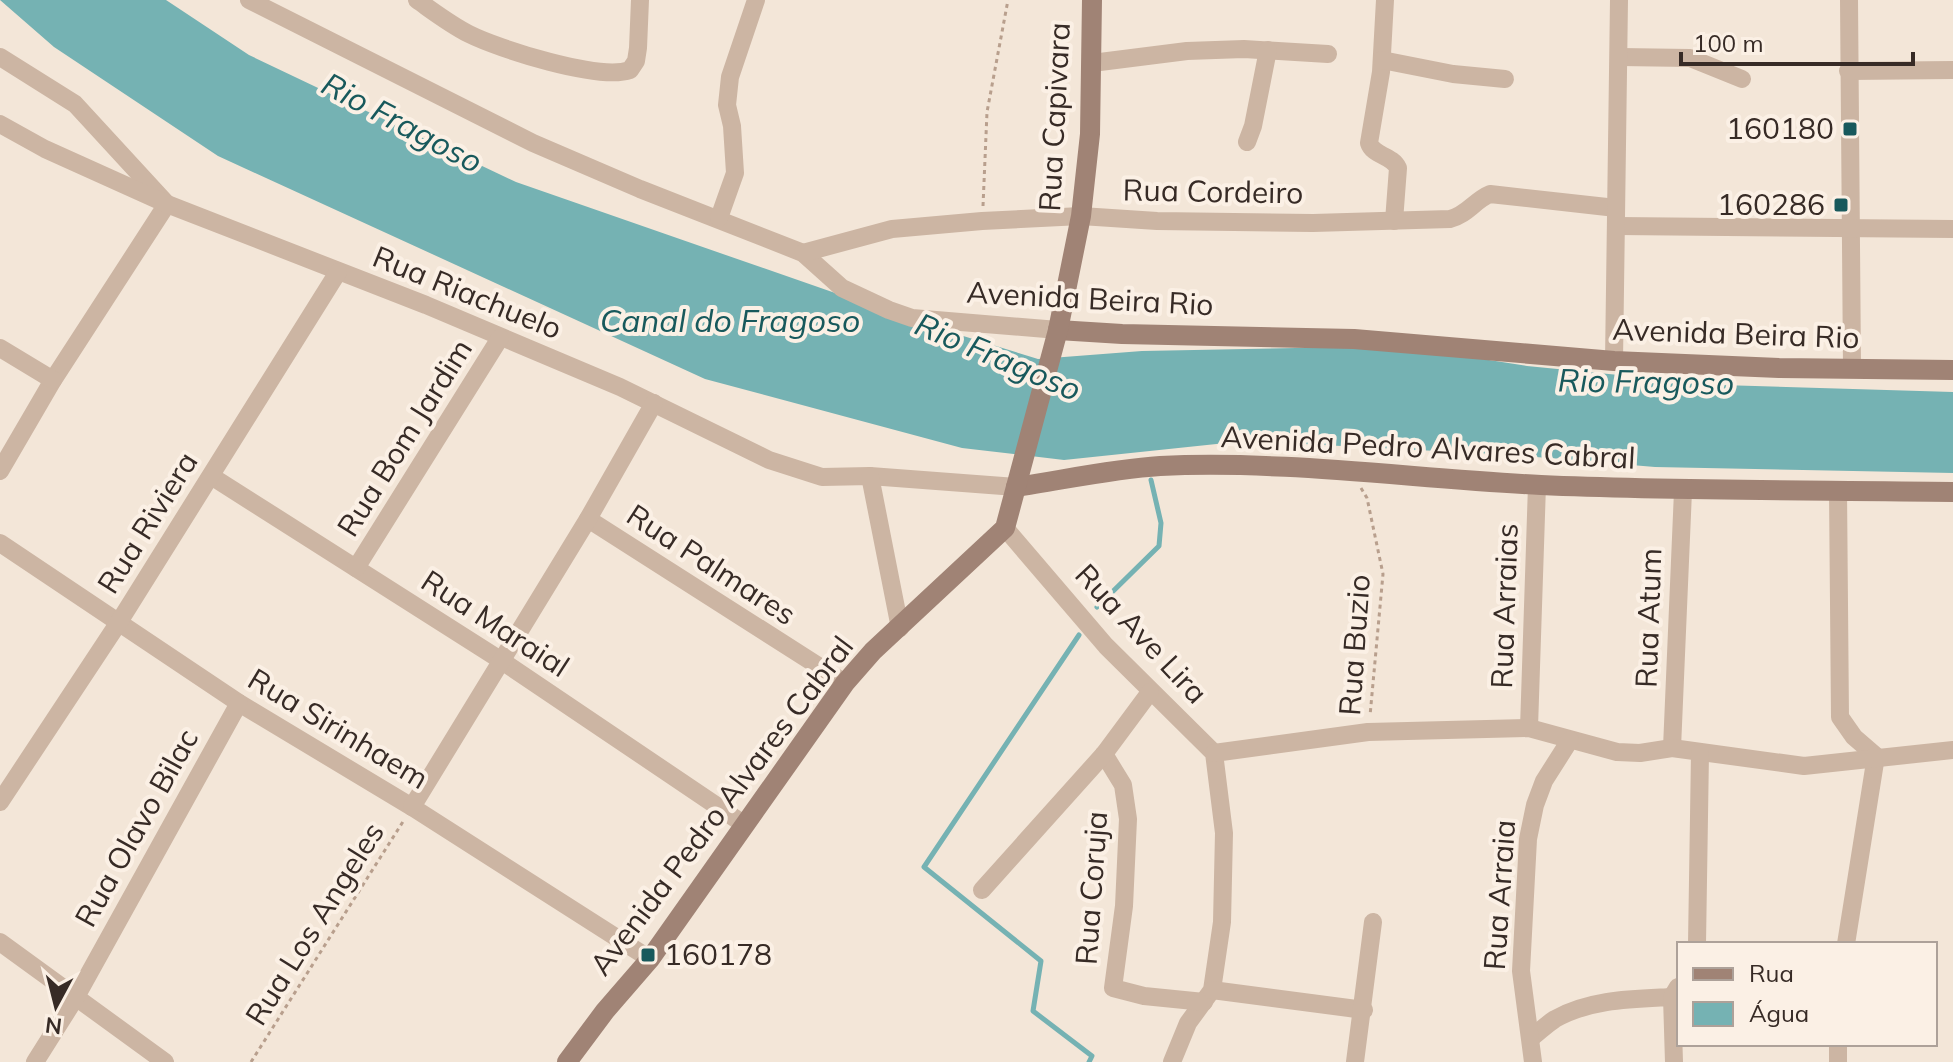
<svg xmlns="http://www.w3.org/2000/svg" width="1953" height="1062" viewBox="0 0 1953 1062" font-family="Mulish,sans-serif">
  <rect width="100%" height="100%" fill="#f3e6d8"/>
  <polygon fill="#75b2b3" points="0,0 166,0 249,55 516,182 924,324 1038,359 1142,351 1399,346 1527,366 1721,385 1953,392 1953,473 1655,467 1513,455 1245,441 1064,460 962,448 705,379 218,156 54,47"/>
  <g fill="none" stroke-linecap="round" stroke-linejoin="round">
    <g stroke="#75b2b3" stroke-width="5">
      <polyline points="1097,607 1159,546 1161,523 1151,480"/>
      <polyline points="1079,635 924,867 1041,961 1033,1011 1092,1056 1089,1062"/>
    </g>
    <g stroke="#b89f8d" stroke-width="3" stroke-dasharray="4 4" stroke-linecap="butt">
      <polyline points="983,206 987,112 1008,0"/>
      <polyline points="1361,488 1367,498 1383,574 1370,716"/>
      <polyline points="251,1062 404,820"/>
    </g>
    <g stroke="#ccb5a3" stroke-width="18">
      <polyline points="249,0 533,143 640,189 803,253 842,288 889,310 912,318 1058,330"/>
      <path d="M417,0C434,12 451,25 469,34C499,49 599,81 630,70L636,61L638,48L640,0"/>
      <path d="M1385,0L1381,72L1369,143C1373,156 1392,155 1398,168L1394,221"/>
      <polyline points="1849,0 1852,368"/>
      <polyline points="0,57 75,104 167,204 53,380 0,471"/>
      <polyline points="1620,57 1690,58 1742,79"/>
      <polyline points="1382,60 1453,74 1505,79"/>
      <polyline points="1092,63 1187,51 1244,49 1328,54"/>
      <polyline points="1848,71 1953,70"/>
      <polyline points="0,124 45,149 167,204 426,305 620,387 769,460 822,477 870,476 1016,487"/>
      <polyline points="1247,142 1253,126 1268,50"/>
      <polyline points="719,218 735,173 732,126 727,105 730,77 756,0"/>
      <polyline points="1617,226 1953,229"/>
      <path d="M803,253L892,229L982,221L1081,216L1157,221L1313,223L1450,219C1467,215 1475,200 1490,194L1616,208"/>
      <polyline points="0,348 53,380"/>
      <polyline points="1614,361 1619,0"/>
      <polyline points="211,476 502,661 745,825"/>
      <polyline points="870,476 900,628"/>
      <polyline points="1838,490 1840,717 1854,737 1876,756 1846,944"/>
      <polyline points="588,519 845,683"/>
      <polyline points="1005,528 1106,646 1214,753 1224,833 1222,922 1212,990 1188,1023 1172,1062"/>
      <polyline points="0,543 239,703 412,807 650,959"/>
      <polyline points="356,568 500,338"/>
      <polyline points="1529,728 1537,485"/>
      <polyline points="1672,748 1683,491"/>
      <polyline points="1214,753 1368,732 1529,728 1617,752 1640,753 1672,748 1804,766 1953,750"/>
      <polyline points="1104,754 1123,785 1128,819 1124,906 1113,988 1144,996 1204,1002"/>
      <polyline points="0,802 119,622 338,272"/>
      <polyline points="412,807 588,519 654,403"/>
      <polyline points="982,890 1104,754 1150,692"/>
      <polyline points="0,942 165,1062"/>
      <polyline points="1697,944 1700,753"/>
      <polyline points="1212,990 1364,1010"/>
      <path d="M1531,1038C1539,1032 1547,1024 1555,1019C1590,999 1633,999 1672,997"/>
      <polyline points="35,1062 76,997 239,703"/>
      <polyline points="1355,1062 1373,922"/>
      <polyline points="1533,1062 1521,971 1528,839 1535,805 1544,781 1570,740"/>
      <polyline points="1674,1062 1672,997 1678,987"/>
      <polyline points="1838,1062 1838,1044"/>
    </g>
    <g stroke="#a08375" stroke-width="20">
      <polyline points="1058,330 1122,334 1354,339 1614,361 1779,368 1953,370"/>
      <path d="M1016,487C1063,480 1112,469 1160,466C1287,460 1414,479 1541,485C1678,491 1816,490 1953,492"/>
      <polyline points="567,1062 605,1011 650,959 845,683 873,651 1005,528 1058,330 1081,216 1090,134 1092,0"/>
    </g>
  </g>
  <g fill="#18595c" stroke="#fbf0e5" stroke-width="3">
    <rect x="1842" y="121" width="16" height="16" rx="4"/>
    <rect x="1833" y="197" width="16" height="16" rx="4"/>
    <rect x="640" y="947" width="16" height="16" rx="4"/>
  </g>
  <g text-anchor="middle" stroke-width="8" stroke-linejoin="round" paint-order="stroke">
    <g font-size="30" fill="#372b26" stroke="#fbf0e5">
      <text transform="translate(1055 117) rotate(-87)" y="10">Rua Capivara</text>
      <text transform="translate(1213 192) rotate(1)" y="10">Rua Cordeiro</text>
      <text transform="translate(467 293) rotate(22)" y="10">Rua Riachuelo</text>
      <text transform="translate(1090 299) rotate(3)" y="10">Avenida Beira Rio</text>
      <text transform="translate(1736 334) rotate(2)" y="10">Avenida Beira Rio</text>
      <text transform="translate(405 438) rotate(-58)" y="10">Rua Bom Jardim</text>
      <text transform="translate(1428 448) rotate(3)" y="10">Avenida Pedro Alvares Cabral</text>
      <text transform="translate(148 523) rotate(-58)" y="10">Rua Riviera</text>
      <text transform="translate(711 565) rotate(33)" y="10">Rua Palmares</text>
      <text transform="translate(1505 606) rotate(-88)" y="10">Rua Arraias</text>
      <text transform="translate(1649 618) rotate(-88)" y="10">Rua Atum</text>
      <text transform="translate(495 624) rotate(33)" y="10">Rua Maraial</text>
      <text transform="translate(1141 634) rotate(47)" y="10">Rua Ave Lira</text>
      <text transform="translate(1355 645) rotate(-86)" y="10">Rua Buzio</text>
      <text transform="translate(338 729) rotate(31)" y="10">Rua Sirinhaem</text>
      <text transform="translate(722 806) rotate(-53)" y="10">Avenida Pedro Alvares Cabral</text>
      <text transform="translate(137 828) rotate(-61)" y="10">Rua Olavo Bilac</text>
      <text transform="translate(1092 888) rotate(-86)" y="10">Rua Coruja</text>
      <text transform="translate(1500 895) rotate(-86)" y="10">Rua Arraia</text>
      <text transform="translate(315 924) rotate(-58)" y="10">Rua Los Angeles</text>
    </g>
    <g font-size="30" fill="#372b26" stroke="#fbf0e5" text-anchor="end">
      <text x="1834" y="139">160180</text>
      <text x="1825" y="215">160286</text>
      <text x="664" y="965" text-anchor="start">160178</text>
    </g>
    <g font-size="32" font-style="italic" fill="#18595c" stroke="#fbf0e5">
      <text transform="translate(402 123) rotate(28)" y="11">Rio Fragoso</text>
      <text x="730" y="332">Canal do Fragoso</text>
      <text transform="translate(998 357) rotate(23)" y="11">Rio Fragoso</text>
      <text transform="translate(1646 382) rotate(1)" y="11">Rio Fragoso</text>
    </g>
  </g>
  <rect x="1677" y="942" width="260" height="104" fill="#fbf0e5" stroke="#ada199" stroke-width="2"/>
  <rect x="1693" y="968" width="40" height="12" fill="#a08375" stroke="#ada199" stroke-width="2"/>
  <text x="1749" y="982" font-size="24" fill="#372b26">Rua</text>
  <rect x="1693" y="1002" width="40" height="24" fill="#75b2b3" stroke="#ada199" stroke-width="2"/>
  <text x="1749" y="1022" font-size="24" fill="#372b26">Água</text>
  <g transform="translate(56 1006) rotate(187)" stroke="#fbf0e5" stroke-width="6" paint-order="stroke">
  <path d="M0-6L14 30L0 20L-14 30Z" fill="#372b26"/>
  <text y="-12" font-size="22" font-weight="bold" text-anchor="middle" fill="#372b26">N</text>
  </g>
  <path d="M1681 52v12h232v-12" fill="none" stroke="#372b26" stroke-width="4"/>
  <text x="1693" y="52" font-size="24" fill="#372b26" stroke="#fbf0e5" stroke-width="6" paint-order="stroke">100 m</text>
</svg>
